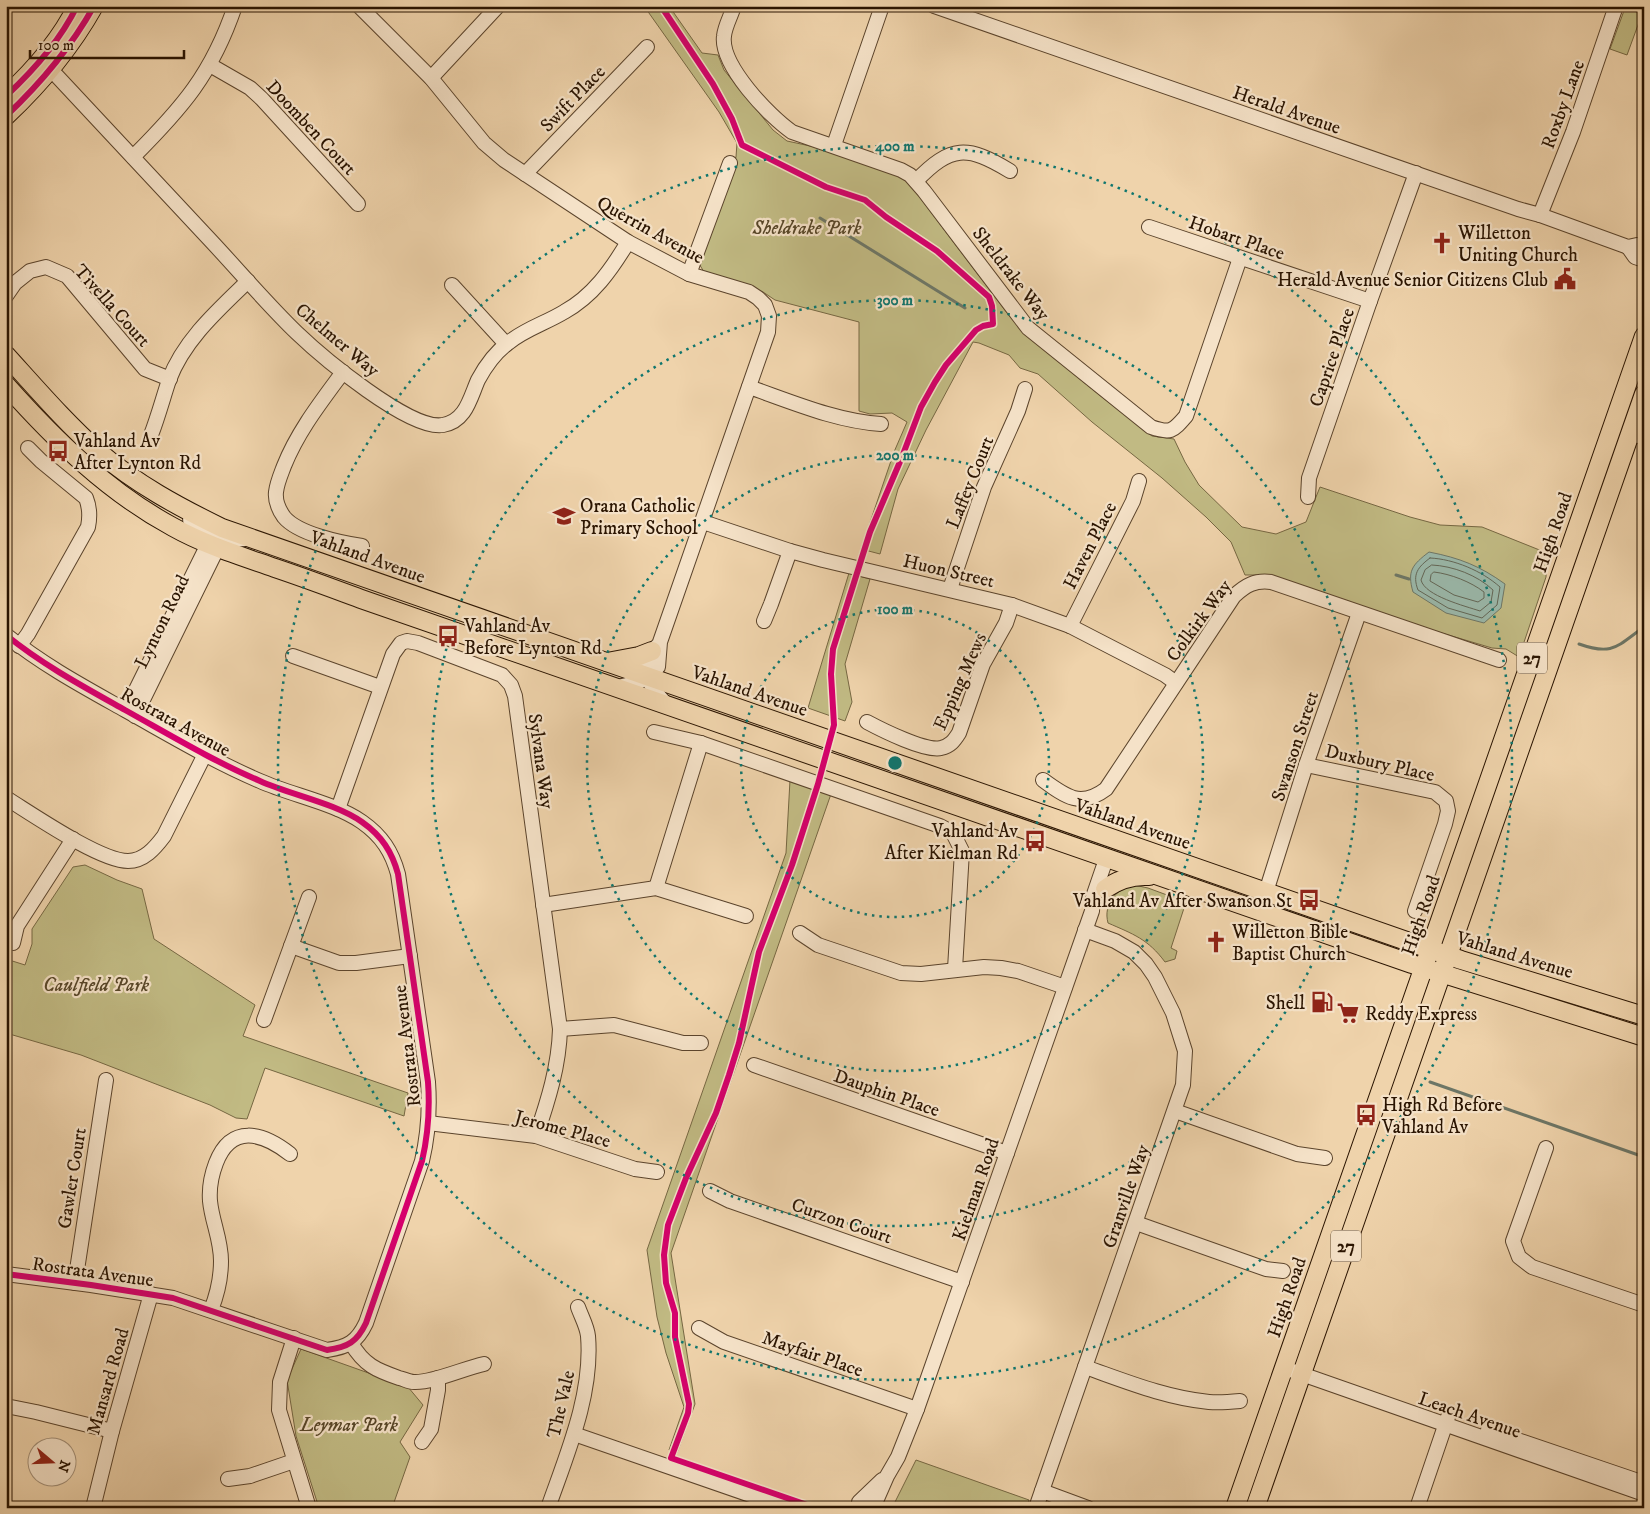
<svg xmlns="http://www.w3.org/2000/svg" width="1650" height="1514" viewBox="0 0 1650 1514" font-family="'IM FELL DW Pica',serif">
  <rect width="100%" height="100%" fill="#efd3ab"/>
  <filter id="stains"><feTurbulence type="fractalNoise" baseFrequency=".004" numOctaves="4"/><feColorMatrix values="0 0 0 0 .2 0 0 0 0 .09 0 0 0 0 .02 0 0 0 .5 -.17"/></filter>
  <radialGradient id="worn" r=".72"><stop offset=".6" stop-color="#630" stop-opacity="0"/><stop offset="1" stop-color="#630" stop-opacity=".3"/></radialGradient>
  <g fill="#c1ba83" stroke="#766742">
    <polygon points="644,6 669,6 702,53 718,55 724,70 773,130 787,141 824,149 903,178 915,191 1010,317 1033,341 1102,397 1152,436 1174,439 1185,462 1199,485 1242,527 1276,534 1306,522 1320,487 1410,517 1440,525 1482,527 1547,553 1546,577 1519,657 1506,649 1492,648 1408,623 1274,577 1261,575 1245,575 1231,542 1206,517 1162,478 1092,422 1038,374 1020,368 1009,355 979,343 973,342 926,430 898,489 880,554 861,549 894,452 907,422 892,413 870,414 859,411 859,322 775,300 763,292 735,281 704,272 698,262 736,157 737,143 719,112"/>
    <polygon points="1625,8 1642,14 1627,55 1610,49"/>
    <polygon points="849,573 870,579 845,664 852,702 845,721 808,708"/>
    <polygon points="790,780 831,794 671,1253 695,1404 677,1453 669,1450 684,1407 666,1353 657,1317 647,1250 786,853"/>
    <polygon points="85,865 117,880 142,889 154,939 255,1005 243,1036 408,1093 404,1116 265,1068 247,1119 236,1118 210,1105 81,1055 6,1033 6,959 25,965 32,944 32,929 73,867"/>
    <path d="M1134,885L1148,888L1186,902L1171,948L1177,951L1175,959L1165,962C1148,939 1133,934 1108,923C1103,904 1116,889 1134,885Z"/>
    <polygon points="301,1349 408,1387 423,1405 400,1442 410,1457 392,1508 319,1508 296,1436 287,1380"/>
    <polygon points="916,1460 1029,1500 1027,1508 892,1508"/>
  </g>
  <path fill="#9ab8aa" stroke="#6d7666" d="M1429,552C1460,558 1480,566 1505,584L1501,608L1484,623L1446,613L1413,592C1407,571 1412,565 1429,552Z"/>
  <g fill="none" stroke-linecap="round" stroke-linejoin="round">
    <g stroke="#626656" stroke-width="1">
      <path d="M1430,558C1454,559 1482,571 1500,587L1497,605L1482,618L1448,608L1418,590C1412,574 1418,567 1430,558Z"/>
      <path d="M1432,565C1453,566 1477,575 1493,590L1491,602L1480,611C1465,606 1425,596 1421,580L1425,570Z"/>
      <path d="M1434,572C1451,574 1471,582 1484,592V598L1478,602L1454,595L1430,581L1431,575Z"/>
    </g>
    <g stroke="#6d7666" stroke-width="3">
      <polyline points="820,218 965,308"/>
      <polyline points="1396,575 1409,579"/>
      <path d="M1579,644C1613,656 1617,646 1644,627"/>
      <polyline points="1430,1082 1644,1157"/>
    </g>
    <g stroke="#5b442c" stroke-width="16">
      <g id="minor">
        <polyline points="359,6 431,78 484,143 504,160 628,242 689,274 749,292 758,298 765,305 769,316 768,332 660,642 658,667 639,682 618,687"/>
        <path d="M734,6C731,16 725,26 724,36C720,65 769,116 792,132L901,170L910,175L924,191L1028,328L1151,427C1171,434 1173,431 1186,416L1240,258"/>
        <polyline points="934,6 1518,209 1540,215 1628,247 1637,245 1644,248"/>
        <path d="M43,64L56,75C108,130 160,186 212,242C240,272 267,304 297,333C321,356 410,431 443,425C466,421 470,398 478,380C485,367 496,352 508,343C525,329 546,323 564,312C593,296 611,270 628,242"/>
        <polyline points="210,65 250,88 262,99 358,204"/>
        <polyline points="431,78 498,6"/>
        <polyline points="834,145 882,6"/>
        <path d="M133,157C182,108 212,74 235,6"/>
        <polyline points="525,174 647,47"/>
        <path d="M916,181C951,145 967,145 1010,171"/>
        <polyline points="1540,215 1573,132 1616,6"/>
        <polyline points="1149,227 1370,301"/>
        <polyline points="1628,247 1635,257 1644,260"/>
        <polyline points="689,274 730,163"/>
        <polyline points="452,285 506,344"/>
        <polyline points="6,296 15,283 30,271 46,267 67,276 145,369 170,379"/>
        <path d="M343,372C321,402 298,431 284,466C281,474 277,483 276,492C275,501 279,510 284,517C298,534 341,543 362,546"/>
        <path d="M749,387C792,402 836,421 881,424"/>
        <polyline points="1630,433 1644,438"/>
        <path d="M151,435C158,417 163,398 169,380C184,340 218,310 248,281"/>
        <polyline points="1308,497 1309,478 1370,301 1416,173"/>
        <polyline points="703,522 790,551 823,560 1012,605 1070,626 1165,675 1176,683"/>
        <polyline points="950,589 984,487 1018,411 1025,389"/>
        <polyline points="764,621 771,604 790,551"/>
        <polyline points="1070,626 1133,501 1139,481"/>
        <path d="M6,635C43,665 84,687 125,710C170,735 213,761 260,781C291,795 335,803 362,822C382,836 392,852 398,874L428,1082C430,1109 428,1135 422,1161L366,1323C357,1342 348,1347 327,1350L173,1298L91,1285L6,1274"/>
        <path d="M19,646L28,634L88,527C90,517 90,508 86,498L41,461L28,448"/>
        <path d="M656,647C637,670 649,686 667,705"/>
        <polyline points="293,656 380,687"/>
        <polyline points="126,710 208,544 229,540 246,539"/>
        <polyline points="135,716 218,547 205,528 190,520"/>
        <path d="M867,722C882,730 926,752 941,748C950,746 954,741 959,733L983,664L1006,623L1012,605"/>
        <polyline points="654,732 701,743 940,826 953,833 962,851 955,969"/>
        <polyline points="1306,765 1435,792 1446,801 1448,811 1445,824 1415,911"/>
        <path d="M1043,780C1066,797 1081,808 1106,789L1234,596C1246,585 1255,580 1271,582L1499,660"/>
        <path d="M6,798C32,814 100,861 128,861C144,861 155,848 164,836L205,754"/>
        <path d="M338,809L393,654L401,643L407,641L418,643L502,675L511,685L515,696L560,1029C559,1066 548,1101 536,1136"/>
        <polyline points="656,888 701,743"/>
        <polyline points="1266,892 1306,765 1359,613"/>
        <polyline points="543,905 656,888 746,916"/>
        <polyline points="800,933 818,945 901,973 921,974 984,967 1001,968 1018,971 1065,987"/>
        <polyline points="13,943 17,926 73,839"/>
        <polyline points="291,946 339,963 356,963 410,956"/>
        <polyline points="264,1020 309,897"/>
        <polyline points="560,1029 614,1025 683,1043 701,1043"/>
        <polyline points="754,1065 1007,1153"/>
        <polyline points="1175,1111 1297,1154 1325,1158"/>
        <polyline points="428,1123 536,1136 635,1169 657,1172"/>
        <polyline points="1546,1148 1513,1241 1519,1257 1532,1267 1644,1305"/>
        <polyline points="710,1191 730,1201 962,1282"/>
        <polyline points="1136,1223 1266,1269 1283,1271"/>
        <polyline points="75,1283 106,1080"/>
        <path d="M211,1310C217,1295 221,1277 221,1261C221,1239 212,1222 210,1201C209,1188 211,1176 216,1163C231,1124 262,1132 290,1154"/>
        <polyline points="699,1328 724,1342 917,1409"/>
        <polyline points="294,1338 280,1382 279,1410 309,1508"/>
        <path d="M351,1343C364,1365 376,1370 399,1378C404,1379 409,1382 414,1382C432,1383 465,1368 484,1364"/>
        <path d="M1085,1367C1125,1381 1166,1398 1209,1402C1219,1403 1230,1402 1240,1401"/>
        <polyline points="1293,1371 1644,1494"/>
        <polyline points="6,1406 36,1412 112,1431"/>
        <polyline points="1488,1430 1644,1483"/>
        <polyline points="574,1434 788,1508"/>
        <polyline points="422,1442 431,1429 438,1390 438,1378"/>
        <polyline points="228,1479 250,1476 294,1461"/>
        <polyline points="1042,1491 1088,1508"/>
        <polyline points="859,1502 882,1480"/>
        <polyline points="93,1508 112,1431 151,1294"/>
        <path d="M548,1508C567,1454 593,1394 588,1336C587,1326 581,1316 578,1307"/>
        <polyline points="873,1508 887,1476 898,1457 917,1409 1092,911 1093,897 1104,865"/>
        <polyline points="1036,1508 1183,1085 1185,1051 1173,1013 1155,977 1146,964 1134,952 1115,941 1085,930"/>
        <polyline points="1417,1508 1448,1417"/>
      </g>
    </g>
    <g stroke="#2a1401" stroke-width="20">
      <g id="major">
        <path d="M6,96C34,70 60,41 77,6"/>
        <path d="M6,116C41,83 70,49 94,6"/>
        <path d="M6,355C36,388 66,423 99,452C136,484 179,507 222,528L1461,960L1644,1016"/>
        <path d="M6,385C55,440 108,492 173,527C205,545 241,556 275,568C305,578 334,589 364,600L1412,964L1644,1037"/>
        <polyline points="607,662 639,656 652,651"/>
        <path d="M1105,889C1119,879 1132,875 1149,876"/>
        <polyline points="1235,1508 1644,336"/>
        <polyline points="1255,1508 1644,394"/>
      </g>
    </g>
    <use href="#minor" stroke="#f5e2c8" stroke-width="14"/>
    <use href="#major" stroke="#efd3ab" stroke-width="18"/>
    <g stroke="#f5e2c8" stroke-width="9">
      <g id="cycleway">
        <polyline points="661,6 713,84 732,119 742,145 826,187 865,200 886,217 937,251 989,297 992,306 993,324 983,326 976,330 946,365 935,382 921,407 902,457 870,532 833,649 831,674 834,725 818,784 792,865 759,952 739,1043 729,1075 716,1113 686,1178 668,1225 664,1255 666,1283 675,1313 675,1337 689,1404 688,1413 671,1458 816,1508"/>
        <path d="M6,96C34,70 60,41 77,6"/>
        <path d="M6,116C41,83 70,49 94,6"/>
        <path d="M6,635C43,665 84,687 125,710C170,735 213,761 260,781C291,795 335,803 362,822C382,836 392,852 398,874L428,1082C430,1109 428,1135 422,1161L366,1323C357,1342 348,1347 327,1350L173,1298L91,1285L6,1274"/>
      </g>
    </g>
    <use href="#cycleway" stroke="#d6006c" stroke-width="6"/>
  </g>
  <g fill="none" stroke="#0f766e" stroke-width="2.5" stroke-dasharray="2.5 5">
    <circle cx="895" cy="763" r="154"/>
    <circle cx="895" cy="763" r="308"/>
    <circle cx="895" cy="763" r="463"/>
    <circle cx="895" cy="763" r="617"/>
  </g>
  <defs>
    <g id="church-bare" transform="scale(1.725)"><path d="M-1.2-6h2.4v3.5h3.3v2.4h-3.3V6h-2.4V-.1h-3.3v-2.4h3.3Z" fill="#8f2418" stroke="#f5e2c8" stroke-width="2.5" paint-order="stroke"/></g>
    <g id="civic-bare" transform="scale(1.725)"><path d="M-.6-6.5H3V-4.5H.6V-3L4-1V1h2V6H-6V1h2V-1L-.6-3ZM-1.2 2.5V6h2.4V2.5Z" fill="#8f2418" stroke="#f5e2c8" stroke-width="2.5" paint-order="stroke"/></g>
    <g id="bus-bare" transform="scale(1.725)"><path d="M-5-6H5V4H4V6H2V4H-2V6H-4V4H-5ZM-3.5-4V0h7V-4ZM-3.5 1.2v1.5H-2V1.2ZM2 1.2v1.5H3.5V1.2Z" fill="#8f2418" stroke="#f5e2c8" stroke-width="2.5" paint-order="stroke"/></g>
    <g id="school-bare" transform="scale(1.725)"><path d="M0-5L7-2L0 1L-7-2ZM-4 1L0 2.5L4 1V4Q0 6-4 4Z" fill="#8f2418" stroke="#f5e2c8" stroke-width="2.5" paint-order="stroke"/></g>
    <g id="fuel-bare" transform="scale(1.725)"><path d="M-5.5-6h7V0h2V4h1.3V-2.5L3-4.5l.8-.8L6-3V5H2.5V1h-1V6h-7ZM-4.2-4.7v3.2H.2V-4.7Z" fill="#8f2418" stroke="#f5e2c8" stroke-width="2.5" paint-order="stroke"/></g>
    <g id="supermarket-bare" transform="scale(1.725)"><path d="M-6-5.5h2.5l.6 2H6L4.5 2H-2.5L-4.4-4H-6ZM-1.5 3.2a1.3 1.3 0 1 0 .1 0ZM3 3.2a1.3 1.3 0 1 0 .1 0Z" fill="#8f2418" stroke="#f5e2c8" stroke-width="2.5" paint-order="stroke"/></g>
  </defs>
  <g fill-rule="evenodd">
    <use href="#church-bare" x="1442" y="243"/>
    <use href="#civic-bare" x="1565" y="279"/>
    <use href="#bus-bare" x="58" y="451"/>
    <use href="#school-bare" x="564" y="516"/>
    <use href="#bus-bare" x="448" y="636"/>
    <use href="#bus-bare" x="1035" y="841"/>
    <use href="#bus-bare" x="1309" y="900"/>
    <use href="#church-bare" x="1216" y="942"/>
    <use href="#fuel-bare" x="1322" y="1002"/>
    <use href="#supermarket-bare" x="1348" y="1013"/>
    <use href="#bus-bare" x="1366" y="1115"/>
  </g>
  <g text-anchor="middle" stroke-width="4.5" stroke-linejoin="round" paint-order="stroke">
    <g fill="#f5e2c8" stroke="#67523d" stroke-width="1">
      <rect x="1517" y="642.5" width="30" height="31" rx="4"/>
      <rect x="1331" y="1230.5" width="30" height="31" rx="4"/>
    </g>
    <g font-size="18" font-weight="bold" fill="#2a1401">
      <text x="1532" y="664">27</text>
      <text x="1346" y="1252">27</text>
    </g>
    <g font-size="19" fill="#2a1401" stroke="#f5e2c8">
      <text transform="translate(572 98) rotate(-46)" y="7">Swift Place</text>
      <text transform="translate(1562 104) rotate(-70)" y="7">Roxby Lane</text>
      <text transform="translate(1287 109) rotate(19)" y="7">Herald Avenue</text>
      <text transform="translate(312 127) rotate(47)" y="7">Doomben Court</text>
      <text transform="translate(651 229) rotate(29)" y="7">Querrin Avenue</text>
      <text transform="translate(1237 237) rotate(19)" y="7">Hobart Place</text>
      <text transform="translate(1012 273) rotate(52)" y="7">Sheldrake Way</text>
      <text transform="translate(113 305) rotate(48)" y="7">Tivella Court</text>
      <text transform="translate(338 339) rotate(40)" y="7">Chelmer Way</text>
      <text transform="translate(1331 357) rotate(-71)" y="7">Caprice Place</text>
      <text transform="translate(969 482) rotate(-68)" y="7">Laffey Court</text>
      <text transform="translate(1552 532) rotate(-71)" y="7">High Road</text>
      <text transform="translate(1089 545) rotate(-63)" y="7">Haven Place</text>
      <text transform="translate(368 556) rotate(20)" y="7">Vahland Avenue</text>
      <text transform="translate(949 570) rotate(13)" y="7">Huon Street</text>
      <text transform="translate(1198 620) rotate(-54)" y="7">Colkirk Way</text>
      <text transform="translate(161 621) rotate(-64)" y="7">Lynton Road</text>
      <text transform="translate(959 681) rotate(-66)" y="7">Epping Mews</text>
      <text transform="translate(750 690) rotate(19)" y="7">Vahland Avenue</text>
      <text transform="translate(176 721) rotate(29)" y="7">Rostrata Avenue</text>
      <text transform="translate(1294 746) rotate(-72)" y="7">Swanson Street</text>
      <text transform="translate(542 761) rotate(82)" y="7">Sylvana Way</text>
      <text transform="translate(1380 762) rotate(13)" y="7">Duxbury Place</text>
      <text transform="translate(1133 823) rotate(19)" y="7">Vahland Avenue</text>
      <text transform="translate(1420 915) rotate(-71)" y="7">High Road</text>
      <text transform="translate(1515 954) rotate(17)" y="7">Vahland Avenue</text>
      <text transform="translate(406 1046) rotate(-97)" y="7">Rostrata Avenue</text>
      <text transform="translate(887 1092) rotate(19)" y="7">Dauphin Place</text>
      <text transform="translate(563 1128) rotate(15)" y="7">Jerome Place</text>
      <text transform="translate(71 1178) rotate(-81)" y="7">Gawler Court</text>
      <text transform="translate(975 1189) rotate(-71)" y="7">Kielman Road</text>
      <text transform="translate(1125 1196) rotate(-71)" y="7">Granville Way</text>
      <text transform="translate(842 1220) rotate(19)" y="7">Curzon Court</text>
      <text transform="translate(93 1271) rotate(8)" y="7">Rostrata Avenue</text>
      <text transform="translate(1286 1297) rotate(-71)" y="7">High Road</text>
      <text transform="translate(813 1353) rotate(19)" y="7">Mayfair Place</text>
      <text transform="translate(107 1381) rotate(-74)" y="7">Mansard Road</text>
      <text transform="translate(560 1404) rotate(-77)" y="7">The Vale</text>
      <text transform="translate(1470 1414) rotate(19)" y="7">Leach Avenue</text>
    </g>
    <g font-size="19" font-style="italic" fill="#574628" stroke="#f5e2c8">
      <text x="807" y="234">Sheldrake Park</text>
      <text x="96" y="991">Caulfield Park</text>
      <text x="349" y="1431">Leymar Park</text>
    </g>
    <g font-size="19" fill="#2a1401" stroke="#f5e2c8" text-anchor="start">
      <text x="1458" y="239">Willetton<tspan x="1458" dy="22">Uniting Church</tspan></text>
      <text x="1548" y="286" text-anchor="end">Herald Avenue Senior Citizens Club</text>
      <text x="74" y="447">Vahland Av<tspan x="74" dy="22">After Lynton Rd</tspan></text>
      <text x="580" y="512">Orana Catholic<tspan x="580" dy="22">Primary School</tspan></text>
      <text x="464" y="632">Vahland Av<tspan x="464" dy="22">Before Lynton Rd</tspan></text>
      <text x="1018" y="837" text-anchor="end">Vahland Av<tspan x="1018" dy="22">After Kielman Rd</tspan></text>
      <text x="1292" y="907" text-anchor="end">Vahland Av After Swanson St</text>
      <text x="1232" y="938">Willetton Bible<tspan x="1232" dy="22">Baptist Church</tspan></text>
      <text x="1305" y="1009" text-anchor="end">Shell</text>
      <text x="1365" y="1020">Reddy Express</text>
      <text x="1382" y="1111">High Rd Before<tspan x="1382" dy="22">Vahland Av</tspan></text>
    </g>
  </g>
  <circle cx="895" cy="763" r="8" fill="#0f766e" stroke="#f5e2c8" stroke-width="2.5"/>
  <g font-size="15" text-anchor="middle" font-weight="bold" fill="#0f766e" stroke="#f5e2c8" stroke-width="4.5" stroke-linejoin="round" paint-order="stroke">
    <text x="895" y="151">400 m</text>
    <text x="895" y="305">300 m</text>
    <text x="895" y="460">200 m</text>
    <text x="895" y="614">100 m</text>
  </g>
  <rect width="1650" height="1514" fill="none" stroke="#efd3ab" stroke-width="25"/>
  <rect x="8" y="8" width="1635" height="1499" fill="none" stroke="#2a1401" stroke-width="2.5"/>
  <rect x="12" y="12" width="1625" height="1489" fill="none" stroke="#2a1401"/>
  <g transform="translate(52 1462) rotate(109)"><circle r="24" fill="#f5e2c8" stroke="#a49078"/>
  <path d="M0-4L9 19L0 12L-9 19Z" fill="#8f2418"/>
  <text y="-8" font-size="14" font-weight="bold" text-anchor="middle" fill="#2a1401">N</text>
  </g>
  <path d="M30 50v8h154v-8" fill="none" stroke="#2a1401" stroke-width="2.5"/>
  <text x="38" y="50" font-size="15" fill="#2a1401" stroke="#f5e2c8" stroke-width="4" paint-order="stroke">100 m</text>
  <rect width="100%" height="100%" filter="url(#stains)"/>
  <rect width="100%" height="100%" fill="url(#worn)"/>
</svg>
